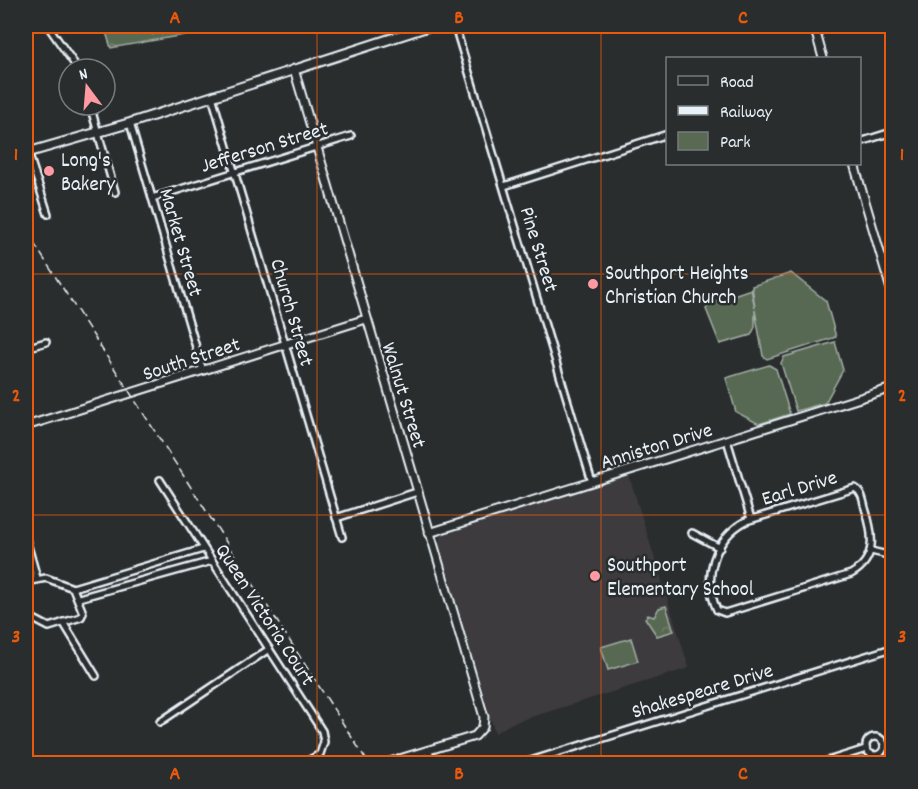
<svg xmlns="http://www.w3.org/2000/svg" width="918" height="789" viewBox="0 0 918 789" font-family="Dekko,sans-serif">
  <defs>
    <pattern id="forest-crowns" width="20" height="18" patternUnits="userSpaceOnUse" patternTransform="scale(1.5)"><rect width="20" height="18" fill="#596952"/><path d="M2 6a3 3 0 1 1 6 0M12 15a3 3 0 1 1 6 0" fill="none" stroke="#717f6c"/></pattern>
  </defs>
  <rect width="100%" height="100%" fill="#2a2d2e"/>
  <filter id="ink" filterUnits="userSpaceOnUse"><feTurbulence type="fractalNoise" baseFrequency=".0167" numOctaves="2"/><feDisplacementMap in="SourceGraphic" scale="12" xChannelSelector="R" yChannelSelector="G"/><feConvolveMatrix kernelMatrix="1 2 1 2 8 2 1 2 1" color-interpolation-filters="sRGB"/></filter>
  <g filter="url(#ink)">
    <polygon fill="#3e3b3e" points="629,476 689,668 512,723 495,733 439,544 440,536"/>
    <g fill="#596952" stroke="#a0ada5" stroke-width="1.5">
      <polygon points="791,273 826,301 836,337 767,359 763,356 755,310 755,327 751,335 720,344 706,309 710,303 751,289 755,308 752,286"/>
      <polygon points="835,342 843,370 825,403 796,411 781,363 784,357"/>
      <polygon points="769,365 776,369 790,414 759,424 736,412 726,378"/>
      <polygon points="631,638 638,661 608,670 601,647"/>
    </g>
    <g fill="url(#forest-crowns)" stroke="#a0ada5" stroke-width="1.5">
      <polygon points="104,26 193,26 196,33 111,48"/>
      <polygon points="666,606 674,631 657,636 645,618 648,615 654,617 659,608"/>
    </g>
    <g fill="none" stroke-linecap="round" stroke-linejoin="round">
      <g stroke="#e8f1f8" stroke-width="10">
        <g id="minor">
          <polyline points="48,26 78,69"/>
          <polyline points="455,26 592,482"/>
          <polyline points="815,29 828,26"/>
          <polyline points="212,96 342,537"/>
          <polyline points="90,105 115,192"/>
          <polyline points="130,123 203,371"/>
          <polyline points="860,142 892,132"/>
          <polyline points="26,146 48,214"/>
          <polyline points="504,186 668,134"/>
          <polyline points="152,198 351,136"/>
          <polyline points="886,269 892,267"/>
          <polyline points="26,348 46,342"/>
          <polyline points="727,440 751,519"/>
          <polyline points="160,480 322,731 324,742 320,754 302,764"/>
          <path d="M855,488C862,492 863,500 865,508C873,533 878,559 851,574L725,613L717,610C702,578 714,538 746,521Z"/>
          <polyline points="336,518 417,492"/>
          <polyline points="692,533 720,548"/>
          <polyline points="26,539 37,578"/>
          <polyline points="871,551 892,556"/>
          <polyline points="26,582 46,578 73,588 83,613 81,617 49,627 26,615"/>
          <polyline points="73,588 203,549"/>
          <polyline points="79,598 212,561"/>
          <polyline points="63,622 96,676"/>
          <polyline points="160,722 269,649"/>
          <circle cx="875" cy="746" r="9"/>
          <polyline points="428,750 433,764"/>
          <polyline points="521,764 892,648"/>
          <polyline points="818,764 866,749"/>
        </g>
      </g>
      <g stroke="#e8f1f8" stroke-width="11">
        <g id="tertiary">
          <polyline points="814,26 823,58"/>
          <polyline points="294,69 484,717 483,727 475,736 383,764"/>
          <polyline points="854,164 892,293"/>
          <polyline points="26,426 366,319"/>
          <polyline points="429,533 892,388"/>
        </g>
      </g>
      <g stroke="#e8f1f8" stroke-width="12">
        <polyline id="secondary" points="26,153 130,123 430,26"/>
      </g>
      <use href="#minor" stroke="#2a2d2e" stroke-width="5"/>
      <use href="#tertiary" stroke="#2a2d2e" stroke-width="7"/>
      <use href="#secondary" stroke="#2a2d2e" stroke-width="8"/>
      <polyline stroke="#e8f1f8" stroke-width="1.5" stroke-dasharray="9 4.5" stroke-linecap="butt" points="26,231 369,764"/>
    </g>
  </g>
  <path fill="none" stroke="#e8590c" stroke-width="1.5" stroke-opacity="0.55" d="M317,26V764M601,26V764M26,274H892M26,515H892"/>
  <g fill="#ff9aa2" stroke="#2a2d2e" stroke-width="2">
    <circle cx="49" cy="171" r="6"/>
    <circle cx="593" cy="284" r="6"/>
    <circle cx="595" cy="576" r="6"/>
  </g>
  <g text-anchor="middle" stroke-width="5" stroke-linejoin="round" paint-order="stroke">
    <g font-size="21" fill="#e8f1f8" stroke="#2a2d2e">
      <text transform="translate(264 146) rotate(-17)" y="7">Jefferson Street</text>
      <text transform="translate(182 242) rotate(74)" y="7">Market Street</text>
      <text transform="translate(540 249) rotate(73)" y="7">Pine Street</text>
      <text transform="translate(293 312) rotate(74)" y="7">Church Street</text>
      <text transform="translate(191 358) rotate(-18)" y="7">South Street</text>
      <text transform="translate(405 395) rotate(73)" y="7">Walnut Street</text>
      <text transform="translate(656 445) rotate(-17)" y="7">Anniston Drive</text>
      <text transform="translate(799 487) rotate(-17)" y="7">Earl Drive</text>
      <text transform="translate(266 614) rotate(57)" y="7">Queen Victoria Court</text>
      <text transform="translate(702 690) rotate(-17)" y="7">Shakespeare Drive</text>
    </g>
    <g font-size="21" fill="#e8f1f8" stroke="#2a2d2e" text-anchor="start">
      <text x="61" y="166">Long's<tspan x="61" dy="24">Bakery</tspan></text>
      <text x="605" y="279">Southport Heights<tspan x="605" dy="24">Christian Church</tspan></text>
      <text x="607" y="571">Southport<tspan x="607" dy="24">Elementary School</tspan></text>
    </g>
  </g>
  <rect width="918" height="789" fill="none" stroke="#2a2d2e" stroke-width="66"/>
  <rect x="666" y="57" width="195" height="108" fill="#2a2d2e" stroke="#767b7f" stroke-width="1.5"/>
  <rect x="678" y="76" width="30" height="9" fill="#2a2d2e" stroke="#767b7f" stroke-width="1.5"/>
  <text x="720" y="87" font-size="18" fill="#e8f1f8">Road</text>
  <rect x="678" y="106" width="30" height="9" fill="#e8f1f8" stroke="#767b7f" stroke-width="1.5"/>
  <text x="720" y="117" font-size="18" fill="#e8f1f8">Railway</text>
  <rect x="678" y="132" width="30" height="18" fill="#596952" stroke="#767b7f" stroke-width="1.5"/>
  <text x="720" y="147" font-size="18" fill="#e8f1f8">Park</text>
  <g transform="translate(87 87) rotate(344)"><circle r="28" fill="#2a2d2e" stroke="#767b7f" stroke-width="1.5"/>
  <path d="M0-4.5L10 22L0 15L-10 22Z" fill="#ff9aa2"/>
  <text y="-9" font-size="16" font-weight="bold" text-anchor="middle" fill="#e8f1f8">N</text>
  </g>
  <rect x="33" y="33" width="852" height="723" fill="none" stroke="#e8590c" stroke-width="2"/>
  <g font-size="20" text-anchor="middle" font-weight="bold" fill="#e8590c">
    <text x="175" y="23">A</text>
    <text x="459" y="23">B</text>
    <text x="743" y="23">C</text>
    <text x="16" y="160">1</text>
    <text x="902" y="160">1</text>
    <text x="16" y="401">2</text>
    <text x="902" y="401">2</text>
    <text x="16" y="642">3</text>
    <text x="902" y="642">3</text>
    <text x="175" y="779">A</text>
    <text x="459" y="779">B</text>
    <text x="743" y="779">C</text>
  </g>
</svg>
